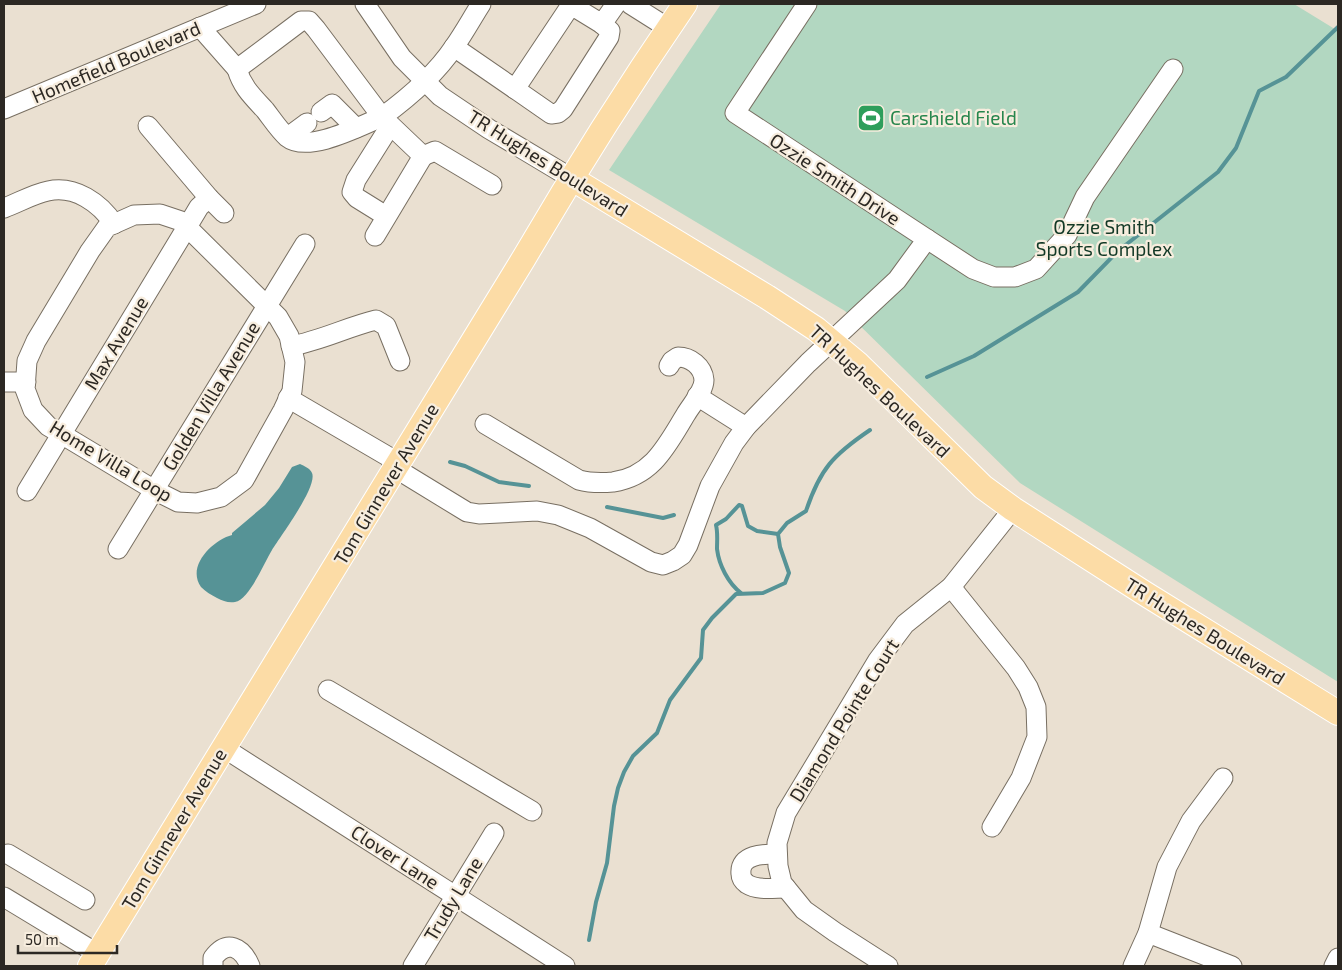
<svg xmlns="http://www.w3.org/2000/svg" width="1342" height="970" viewBox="0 0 1342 970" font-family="'Exo 2',sans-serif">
  <rect width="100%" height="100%" fill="#eae0d1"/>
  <polygon fill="#b2d7c1" points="721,4 1294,4 1338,31 1338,682 1020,483 845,311 609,170"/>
  <path fill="#569396" d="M300,464C304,466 310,468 312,473C318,486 280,537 272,550C264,563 249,600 235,602C228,603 223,601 217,598C211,595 205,591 201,587C186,566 213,540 232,535V533L265,505L279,488L292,467Z"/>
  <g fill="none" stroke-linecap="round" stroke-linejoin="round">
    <g stroke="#569396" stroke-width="4">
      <polyline points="927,377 974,356 1078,292 1118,251 1218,172 1236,148 1259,91 1286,77 1338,27"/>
      <polyline points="450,462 465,466 499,482 529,486"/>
      <polyline points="607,507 663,518 674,515"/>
      <path d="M741,593C728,583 719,565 717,549C717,540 718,533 716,525L726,519L739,505L742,506L748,526L757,531L778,534"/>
      <path d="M589,940L596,902L607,863L614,806L618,788L624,772L633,756L657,733L670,700L701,658L703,630L712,618L736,594L763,593L785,583L789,573L780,547L778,534L787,523L806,511C820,469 833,455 870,430"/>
    </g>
    <g stroke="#786f62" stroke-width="21">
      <g id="minor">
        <polyline points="365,4 402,58 440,96 489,129 571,178"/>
        <polyline points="630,4 668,28"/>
        <path d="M200,27L237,69L301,21H309L316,29L382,117C408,98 436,74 454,47C464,33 472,18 481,4"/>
        <polyline points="454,47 515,89 571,5 602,24 616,4"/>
        <path d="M237,69C242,87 253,97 265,110C272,119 279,130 287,137C308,154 360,126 382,117L423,156L375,236"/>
        <polyline points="515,89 551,114 558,113 563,109 609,37 610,31 602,24"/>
        <polyline points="4,109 256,4"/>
        <polyline points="321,112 332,104 356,128"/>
        <polyline points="148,126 209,198 224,213"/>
        <polyline points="288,137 307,123"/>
        <polyline points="423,156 435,151 492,185"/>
        <path d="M4,208C18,203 33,194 48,191C75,185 100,203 114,224"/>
        <polygon points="160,214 181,221 278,317 289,336 295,362 292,391 283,410 244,480 221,497 197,503 178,502 156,491 48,426 33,410 25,389 27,361 36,341 90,251 107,227 134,215"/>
        <polyline points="386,216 357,198 352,192 356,180 390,126"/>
        <polyline points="927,239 973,269 994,277 1015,277 1036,269 1067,235 1085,197 1173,69"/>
        <path d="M291,346C320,341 347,327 376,320L386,326L400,361"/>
        <polyline points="4,382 26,382"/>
        <polyline points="697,396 746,427"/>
        <polyline points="288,398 389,457 395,468 467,512 479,514 537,511 558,515 590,528 651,562 663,565 673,561 682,555 688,545 710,486 734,443 746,427 808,363 897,280 927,239 735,113 807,4"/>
        <path d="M485,424L579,480C590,483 601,483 613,482C653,476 667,445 686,414C692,404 704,391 704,380C703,366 690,357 678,357L672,361L669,366"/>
        <polyline points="27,491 187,227 199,207 209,198"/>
        <polyline points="118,549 305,244"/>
        <polyline points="951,587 1016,668 1028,687 1036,707 1037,737 1021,778 992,827"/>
        <polyline points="328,690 532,811"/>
        <polyline points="224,748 565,966"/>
        <polyline points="8,854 85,900"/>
        <path d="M777,854C764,854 739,854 741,874C741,878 743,881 747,884C758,891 774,888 786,888"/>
        <polyline points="4,897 98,954"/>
        <polyline points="1148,933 1167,867 1191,821 1223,778"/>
        <path d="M213,966V958C227,939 242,947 250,966"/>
        <polyline points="413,966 494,833"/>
        <polyline points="888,966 835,932 804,910 782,883 778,866 777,843 786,813 878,660 905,624 951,587 1013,509"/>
        <polyline points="1133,966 1148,933 1232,966"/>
        <polyline points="1334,966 1338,958"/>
      </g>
    </g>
    <g stroke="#fff" stroke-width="26">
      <g id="major">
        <polyline points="571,178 767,297 816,329 858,364 983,487 1013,509 1144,593 1338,713"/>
        <path d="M90,966L524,258C575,171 628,87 685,4"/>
      </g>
    </g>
    <use href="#minor" stroke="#fff" stroke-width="19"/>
    <use href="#major" stroke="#fcdca6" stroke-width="24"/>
  </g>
  <defs>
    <g id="stadium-square" transform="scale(1.4375)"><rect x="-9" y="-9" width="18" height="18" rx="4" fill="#2e9e5b" stroke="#f7edde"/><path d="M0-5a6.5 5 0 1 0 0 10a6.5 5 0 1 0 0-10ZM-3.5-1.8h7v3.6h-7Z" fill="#fff"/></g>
  </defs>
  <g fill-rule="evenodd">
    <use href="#stadium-square" x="871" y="118"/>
  </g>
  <g text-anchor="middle" stroke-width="4.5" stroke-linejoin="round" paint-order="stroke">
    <g font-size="19" fill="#2c2823" stroke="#f7edde">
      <text transform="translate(116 62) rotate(-23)" y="7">Homefield Boulevard</text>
      <text transform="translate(548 163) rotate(32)" y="7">TR Hughes Boulevard</text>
      <text transform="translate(835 179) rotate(33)" y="7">Ozzie Smith Drive</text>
      <text transform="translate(116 343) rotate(-59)" y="7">Max Avenue</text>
      <text transform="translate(880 391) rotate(43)" y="7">TR Hughes Boulevard</text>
      <text transform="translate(211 396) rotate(-59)" y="7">Golden Villa Avenue</text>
      <text transform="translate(111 461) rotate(31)" y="7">Home Villa Loop</text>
      <text transform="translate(386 484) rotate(-59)" y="7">Tom Ginnever Avenue</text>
      <text transform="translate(1205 631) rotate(32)" y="7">TR Hughes Boulevard</text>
      <text transform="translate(844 720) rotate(-58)" y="7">Diamond Pointe Court</text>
      <text transform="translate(174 829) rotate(-59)" y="7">Tom Ginnever Avenue</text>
      <text transform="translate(395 857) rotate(33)" y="7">Clover Lane</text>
      <text transform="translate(453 899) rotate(-59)" y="7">Trudy Lane</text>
    </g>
    <g font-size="19" fill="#27864d" stroke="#f7edde" text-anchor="start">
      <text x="890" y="125">Carshield Field</text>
    </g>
    <g font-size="19" fill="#123926" stroke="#f7edde">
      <text x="1104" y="234">Ozzie Smith<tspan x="1104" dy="22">Sports Complex</tspan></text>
    </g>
  </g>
  <rect width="1342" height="970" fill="none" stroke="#2c2823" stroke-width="10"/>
  <path d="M18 945v8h99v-8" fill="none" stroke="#2c2823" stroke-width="2.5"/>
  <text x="25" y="945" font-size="15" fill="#2c2823" stroke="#f7edde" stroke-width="4" paint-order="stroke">50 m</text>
</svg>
